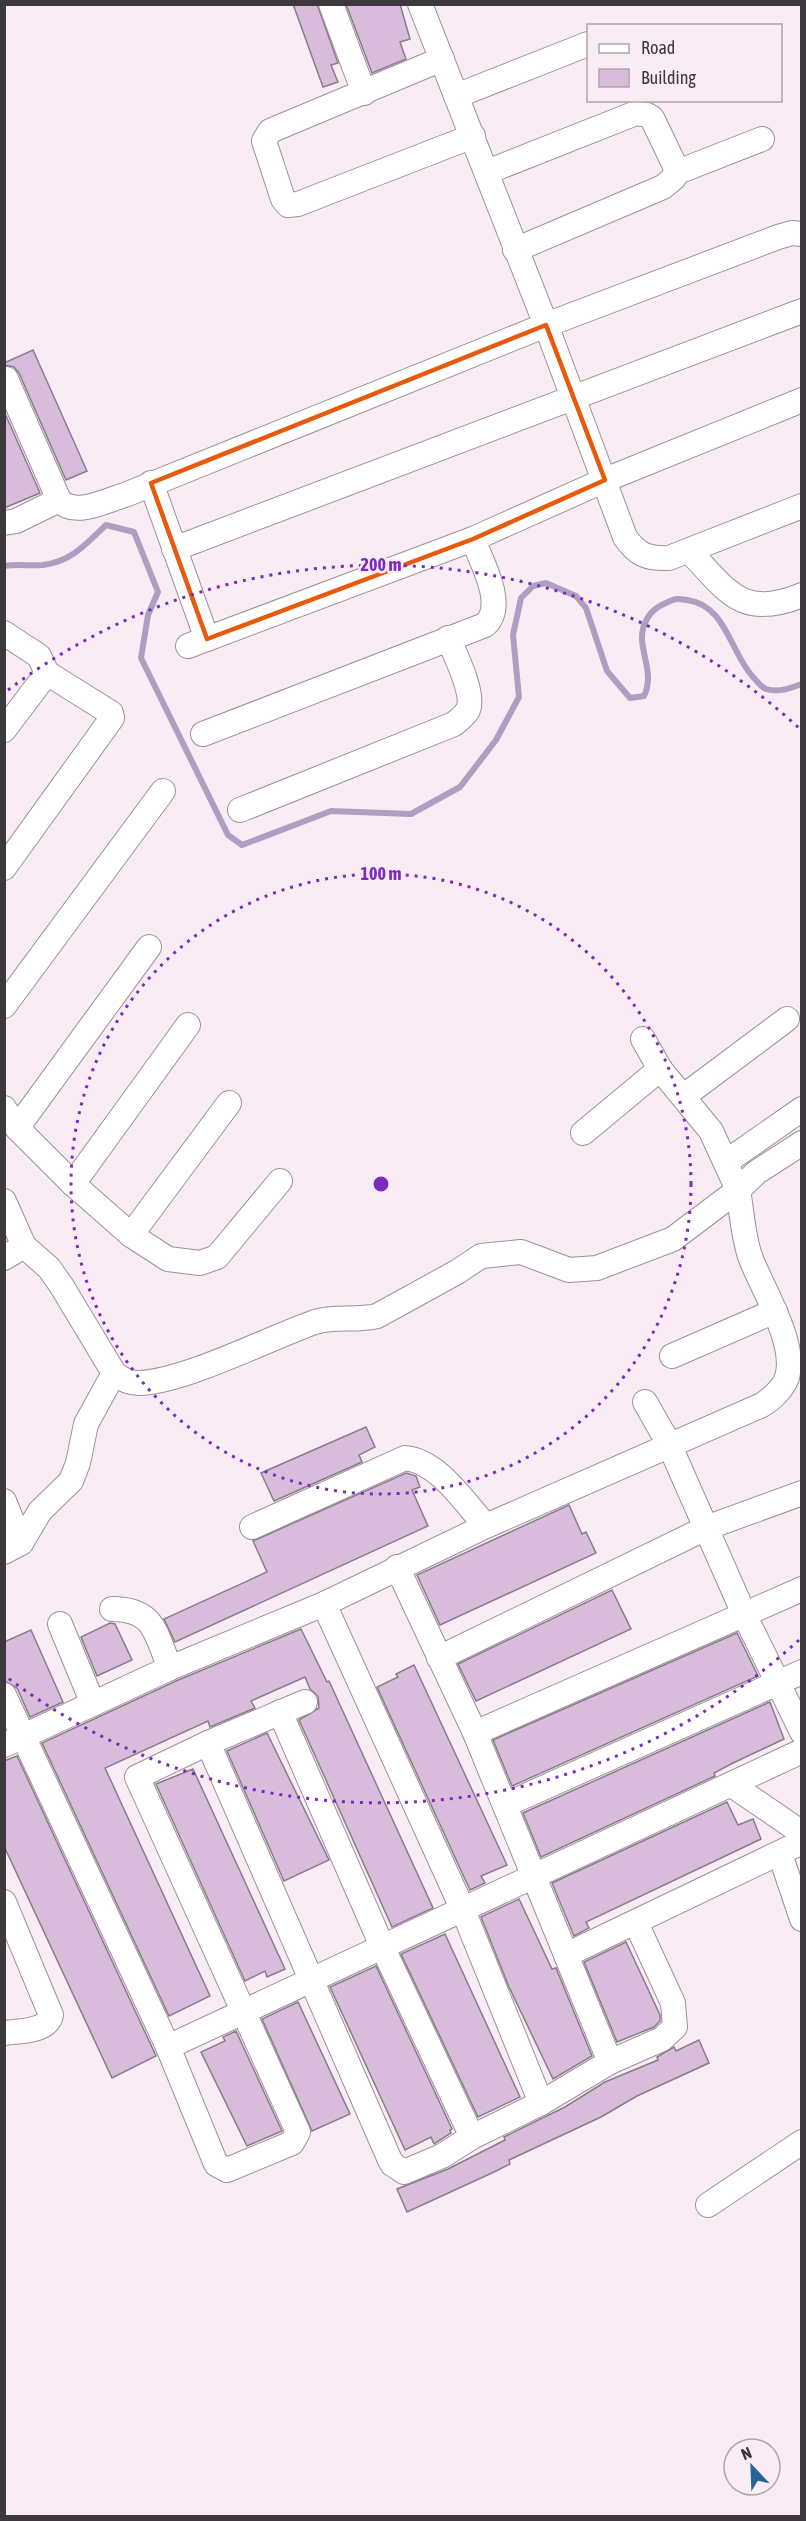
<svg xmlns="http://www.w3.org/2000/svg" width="806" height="2521" viewBox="0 0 806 2521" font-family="'Asap Condensed',sans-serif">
  <rect width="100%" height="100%" fill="#faecf4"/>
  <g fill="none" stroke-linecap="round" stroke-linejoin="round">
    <path stroke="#ae9ec2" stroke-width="6" d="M4,566C18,564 30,566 43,565C71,562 86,544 106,525L134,532L158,592L148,615L141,658L228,835L242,845L331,811L411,814L460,787L496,740L519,697L513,635L521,598L533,586L546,583L576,596L586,608L607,671L630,698L644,696C657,669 633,645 646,621C651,610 659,606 670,601C676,598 680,599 687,600C726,605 730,652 753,677C757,681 761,687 766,689C779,693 790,688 802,684"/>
  </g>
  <g fill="#d9bcdc" stroke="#877d88" stroke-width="1.5">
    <polygon points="293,4 317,4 338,63 331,65 338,82 323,87"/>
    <polygon points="346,4 400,4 410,39 400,42 406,59 372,73"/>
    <polygon points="33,350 87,471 66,480 19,373 14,367 4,365 4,363"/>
    <polygon points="4,411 40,493 4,508"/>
    <polygon points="366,1427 375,1447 359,1455 362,1462 274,1501 261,1473"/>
    <polygon points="406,1473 416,1476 420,1487 412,1490 428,1526 175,1642 164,1619 267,1572 253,1541"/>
    <polygon points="569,1505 582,1534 586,1532 596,1553 440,1625 417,1575"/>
    <polygon points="612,1590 631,1629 476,1701 458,1664"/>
    <polygon points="110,1623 115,1624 132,1660 97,1676 81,1637"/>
    <polygon points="301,1629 327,1682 329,1681 433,1908 392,1927 299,1720 319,1708 318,1696 310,1689 305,1677 251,1701 255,1708 210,1727 208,1721 105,1768 210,1996 169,2016 42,1743 176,1681"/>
    <polygon points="31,1630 63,1702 30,1717 17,1688 4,1681 4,1642"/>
    <polygon points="737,1633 758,1676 512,1786 493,1740"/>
    <polygon points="414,1665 507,1865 481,1876 485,1883 470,1890 377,1687 398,1677 396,1674"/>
    <polygon points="770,1702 784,1739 731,1764 714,1773 715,1776 541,1857 523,1813"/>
    <polygon points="267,1733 329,1860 284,1881 227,1751"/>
    <polygon points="17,1756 156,2056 112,2078 4,1846 4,1761"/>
    <polygon points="193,1769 285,1969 267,1977 265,1971 245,1981 156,1784"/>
    <polygon points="727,1802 738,1825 753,1819 761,1839 586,1922 589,1928 574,1936 552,1883"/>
    <polygon points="519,1899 552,1969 556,1968 592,2056 553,2079 509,1987 481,1917"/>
    <polygon points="445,1934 520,2097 478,2117 401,1954"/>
    <polygon points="626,1942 660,2015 660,2021 654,2027 617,2042 584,1962"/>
    <polygon points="376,1966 452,2129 450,2130 451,2133 434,2144 431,2137 405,2150 330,1987"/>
    <polygon points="298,2002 350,2114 312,2131 262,2019"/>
    <polygon points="236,2031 282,2131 247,2146 201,2052 225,2041 223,2037"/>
    <polygon points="699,2040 709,2063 637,2096 601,2117 509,2160 510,2164 494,2172 407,2212 397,2189 448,2169 505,2140 504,2137 565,2107 605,2082 658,2060 657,2057 674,2047 676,2051"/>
  </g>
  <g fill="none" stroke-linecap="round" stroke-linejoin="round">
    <g stroke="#9d9097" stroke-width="26">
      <g id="street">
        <polyline points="331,4 364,93"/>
        <path d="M420,4L546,325L625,537C637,555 648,559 669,558L802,506"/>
        <polyline points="442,59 270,131 264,141 283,199 288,205 298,204 473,136"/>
        <polyline points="456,96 588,44"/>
        <polyline points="487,172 636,113 647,115 652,118 676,168 674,178 663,187 515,250"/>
        <polyline points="675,173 762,139"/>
        <polyline points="6,379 59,500"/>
        <polyline points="151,483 207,639"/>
        <path d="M4,523L16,521L59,500C75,518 106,500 125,495L546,325L778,237L792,233L802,234"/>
        <polyline points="174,549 802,311"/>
        <path d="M689,551C728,591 741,620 802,595"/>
        <polyline points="4,633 39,656 47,673"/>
        <polyline points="188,646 473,539 605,480 802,400"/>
        <polyline points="4,730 47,673 111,713 112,718 4,868"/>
        <path d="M203,734L485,625C507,605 481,562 473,539"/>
        <path d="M240,810L454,724C459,720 465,715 468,710C475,694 455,654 448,638"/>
        <polyline points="4,1006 163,791"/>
        <polyline points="643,1039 660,1069"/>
        <polyline points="684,1096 787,1019"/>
        <polyline points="4,1108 17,1128 73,1184 131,1235 168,1259 200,1263 217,1257 280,1181"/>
        <polyline points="17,1128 149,947"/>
        <polyline points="726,1162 802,1109"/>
        <polyline points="73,1184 188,1025"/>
        <path d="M4,1201L24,1246L49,1268L61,1285L114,1373C121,1379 129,1383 139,1383C184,1382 269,1338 315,1322C335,1316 356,1321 377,1316L457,1272L481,1256L521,1252L569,1270L597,1268L673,1239L738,1190L711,1131L660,1069L583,1133"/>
        <polyline points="131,1235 229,1103"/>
        <polyline points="4,1258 24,1246"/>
        <polyline points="672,1356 775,1311"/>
        <polyline points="645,1402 669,1444 744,1614 802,1732"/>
        <polyline points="4,1501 21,1543"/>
        <path d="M252,1527L405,1458C438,1461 464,1502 486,1526"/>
        <polyline points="4,1552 21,1543 40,1511 71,1481 78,1463 86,1424 114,1373"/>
        <polyline points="397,1567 475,1733 610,2062"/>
        <polyline points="324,1604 463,1910 541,2103"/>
        <path d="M112,1609C155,1609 155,1633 170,1668"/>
        <polyline points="60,1624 93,1704"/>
        <polyline points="439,1658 706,1528 802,1493"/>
        <polyline points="4,1695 168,2047 216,2164 227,2170 292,2143 298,2132 137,1777 208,1743 305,1702"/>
        <polyline points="280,1712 382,1946 472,2137"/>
        <polyline points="475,1733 802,1589"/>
        <polyline points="208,1743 389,2158 392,2164 404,2172 442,2156 472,2137 541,2103 610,2062 662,2039 675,2027 673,2003 636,1923"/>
        <path d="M4,1745L170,1668L324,1604L486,1526L762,1405C771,1399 779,1393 785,1382C801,1350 763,1290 751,1259C743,1238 742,1212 738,1190L757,1172L802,1143"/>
        <polyline points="732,1785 802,1833"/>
        <polyline points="505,1805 802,1672"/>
        <polyline points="780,1854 802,1919"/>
        <path d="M4,1902L51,2015C47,2032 20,2031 4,2033"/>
        <polyline points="566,1955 802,1842"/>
        <polyline points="168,2047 802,1751"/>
        <polyline points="708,2205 802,2142"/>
      </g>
    </g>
    <use href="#street" stroke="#fff" stroke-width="24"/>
  </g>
  <path fill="none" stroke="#e8590c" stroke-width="4.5" stroke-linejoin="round" d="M546,325L605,480L473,539L207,639L151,483Z"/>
  <g fill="none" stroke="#7b2cbf" stroke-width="3" stroke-dasharray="3 6">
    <circle cx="381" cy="1184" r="310"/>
    <path d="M799 1640A619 619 0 0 1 8 1678M8 690A619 619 0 0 1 799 728"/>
  </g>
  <circle cx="381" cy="1184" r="9" fill="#7b2cbf" stroke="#faecf4" stroke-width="3"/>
  <g font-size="18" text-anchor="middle" font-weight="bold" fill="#7b2cbf" stroke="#faecf4" stroke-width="5" stroke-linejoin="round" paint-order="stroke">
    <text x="381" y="571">200 m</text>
    <text x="381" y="880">100 m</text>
  </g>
  <rect width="806" height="2521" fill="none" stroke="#3d383b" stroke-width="12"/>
  <rect x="587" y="24" width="195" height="78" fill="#faecf4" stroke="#aea4aa" stroke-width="1.5"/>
  <rect x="599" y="44" width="30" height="9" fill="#ffffff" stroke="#aea4aa" stroke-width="1.5"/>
  <text x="641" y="54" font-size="18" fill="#3d383b">Road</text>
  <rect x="599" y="69" width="30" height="18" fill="#d9bcdc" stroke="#aea4aa" stroke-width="1.5"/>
  <text x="641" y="84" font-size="18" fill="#3d383b">Building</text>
  <g transform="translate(752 2467) rotate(337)"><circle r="28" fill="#faecf4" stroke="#aea4aa" stroke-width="1.5"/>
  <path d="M0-4.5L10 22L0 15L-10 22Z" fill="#26659b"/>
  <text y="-9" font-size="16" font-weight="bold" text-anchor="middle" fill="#3d383b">N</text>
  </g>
</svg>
